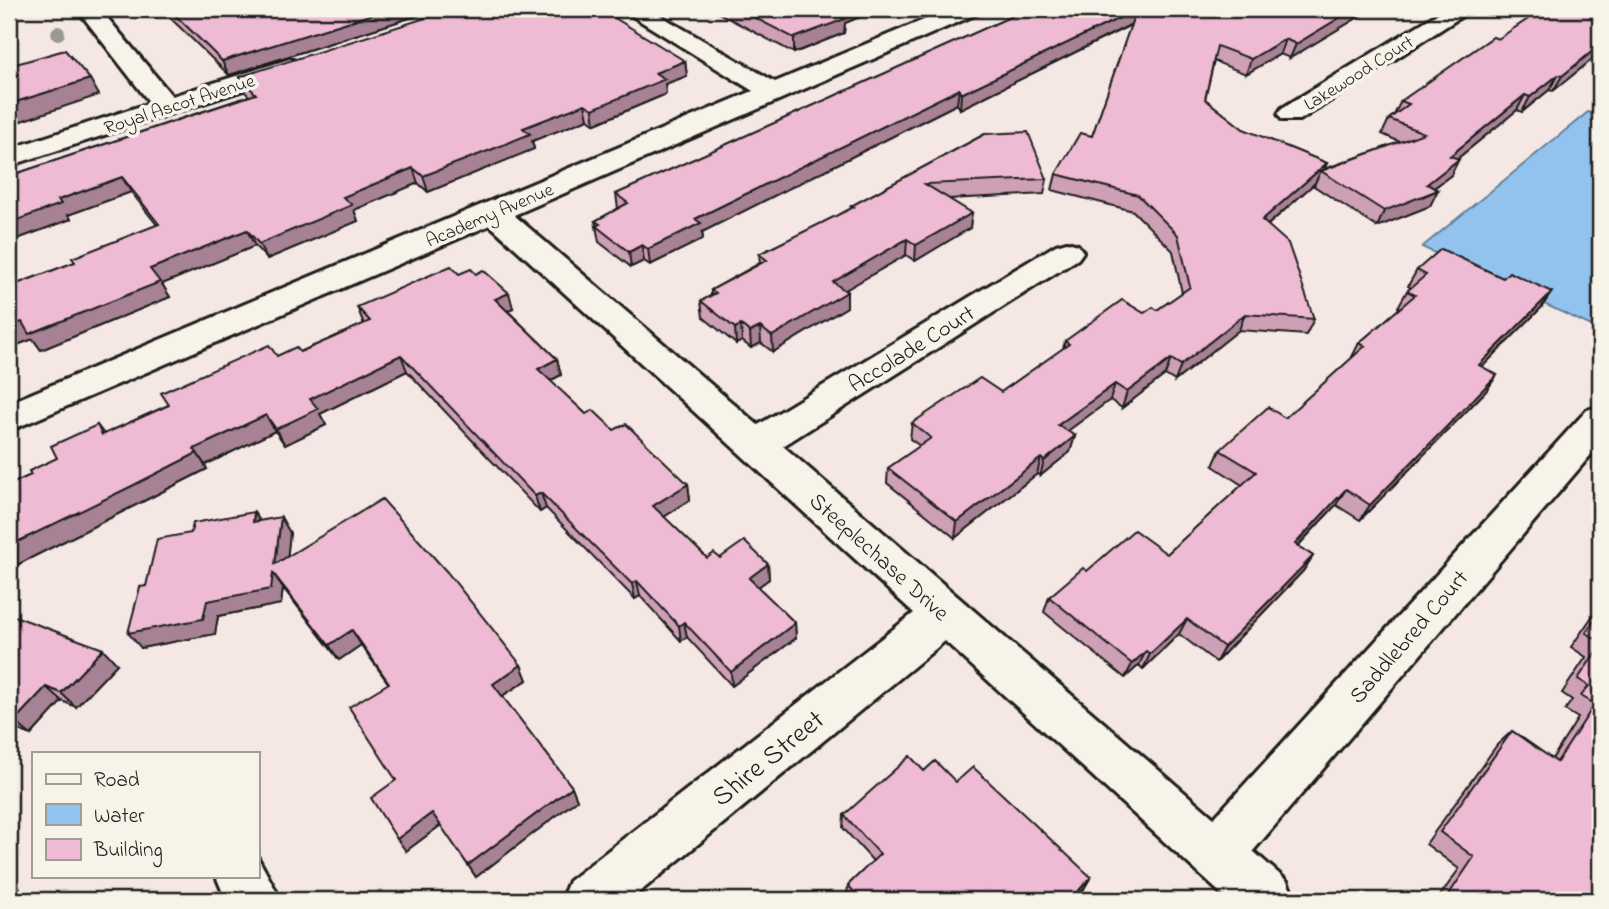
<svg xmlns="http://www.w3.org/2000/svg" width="1609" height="909" viewBox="0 0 1609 909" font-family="'Indie Flower',sans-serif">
  <rect width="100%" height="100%" fill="#f5e8e4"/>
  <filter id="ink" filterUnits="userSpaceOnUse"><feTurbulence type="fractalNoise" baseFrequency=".0143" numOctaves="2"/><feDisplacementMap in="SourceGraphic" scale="14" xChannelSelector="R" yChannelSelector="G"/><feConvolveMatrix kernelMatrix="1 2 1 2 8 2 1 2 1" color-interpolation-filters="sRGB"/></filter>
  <g filter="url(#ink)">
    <polygon fill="#92c3ee" stroke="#63809a" stroke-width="2" points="1588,112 1600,117 1600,330 1422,247"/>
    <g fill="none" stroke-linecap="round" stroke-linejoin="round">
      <g stroke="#1c1c1c" stroke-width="6">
        <g id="minor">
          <polygon points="77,9 100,9 172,96 290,59 299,62 303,67 299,72 9,166 9,149 150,103"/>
          <polygon points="621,9 649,9 775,82 950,9 980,9 977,14 514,215 758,425 1056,245 1067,242 1078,245 1083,252 1078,259 783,446 1214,818 1587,410 1600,406 1600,444 1253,851 1287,881 1295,900 1228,900 945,641 630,900 561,900 569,881 914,613 490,225 9,431 9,403 753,91"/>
          <polygon points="1445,9 1473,9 1300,120 1282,120 1278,114 1282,108"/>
          <polygon points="257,856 281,900 226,900 216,876 257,876"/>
        </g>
      </g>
      <use href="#minor" fill="#f7f3e8" fill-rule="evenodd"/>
    </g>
    <circle fill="#989a8e" cx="58" cy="33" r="7"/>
    <g fill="#cea0b6" stroke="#1c1c1c" stroke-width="2">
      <polygon points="161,9 438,9 229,75"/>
      <polygon points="711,9 879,9 845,23 844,33 794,53"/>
      <polygon points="1028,9 1372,9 1290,58 1280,54 1246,74 1214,61 1205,99 1243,129 1327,163 1324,169 1400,142 1382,134 1389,119 1394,115 1401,101 1498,39 1600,9 1600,53 1553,91 1549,90 1522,112 1517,110 1457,159 1451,175 1434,188 1430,206 1377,227 1314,186 1315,183 1268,225 1314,319 1306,335 1239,330 1175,381 1165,375 1122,408 1110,400 1067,431 1075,436 1070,452 1040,476 1037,474 955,538 887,483 888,468 920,446 910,439 912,423 1001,392 1063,349 1065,341 1157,310 1182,293 1173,251 1133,211 1052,190 1056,174 1092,136 1131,25 960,109 957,104 702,232 703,239 650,265 644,261 631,267 599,242 595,221 618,209 616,194"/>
      <polygon points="685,61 687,76 665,84 666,94 595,124 588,119 532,141 534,149 428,192 418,183 354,210 358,221 267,259 255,246 162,284 170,297 41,350 33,339 9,348 9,287 75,262 157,225 131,192 68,215 71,219 9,242 9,176 249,96 245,92 239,77"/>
      <polygon points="985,134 1047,179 1044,194 949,199 970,228 915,261 906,255 845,290 847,292 847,307 773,352 761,343 751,348 742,341 736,344 703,317 701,301 711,296 711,290 760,263 759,254 851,209 851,206"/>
      <polygon points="1417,270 1541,308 1482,367 1497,375 1486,391 1360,520 1336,505 1298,546 1313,556 1303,571 1216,662 1179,634 1143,669 1139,665 1125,678 1044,612 1049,597 1087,571 1167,554 1242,485 1213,466 1220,450 1285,418 1351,359 1359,343 1400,308 1398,307 1407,291 1411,288 1408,286"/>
      <polygon points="459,274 513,308 508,311 557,359 561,375 550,381 586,414 614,430 688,484 690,500 664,517 707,558 720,558 768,564 769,579 758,587 795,623 796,638 732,686 687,637 681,641 640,596 635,599 546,508 540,512 407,371 320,414 326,425 285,445 275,431 205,465 207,469 144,501 9,569 9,485 31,475 57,458 97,425 104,434 277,356 300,352 364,324 357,307"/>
      <polygon points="254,512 260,521 290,533 287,556 521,665 527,680 502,696 572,787 577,800 476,877 441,825 406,851 396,780 388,683 361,645 339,660 283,588 281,604 218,616 215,634 141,648 146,586 191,533"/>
      <polygon points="1600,609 1600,893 1596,900 1437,900 1459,869 1426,844 1497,745 1512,731 1552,759 1578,718 1565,710 1572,700 1562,693 1586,657 1571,647 1592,617"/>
      <polygon points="9,614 117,664 76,707 62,701 31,735 16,729 9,737"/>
      <polygon points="924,771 956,782 1084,889 1074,900 850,900 847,896 848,885 873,861 843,828 844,815"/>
    </g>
    <g fill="#a78294" stroke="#1c1c1c" stroke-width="2">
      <polygon points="389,9 438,9 229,75 222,61"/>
      <polygon points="845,9 879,9 845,23 844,33 794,53 794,38 834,13"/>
      <polygon points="1354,9 1372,9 1290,58 1296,44"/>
      <polygon points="1136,10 1132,24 960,109 961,94"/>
      <polygon points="1285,39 1280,54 1246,74 1251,59"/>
      <polygon points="1600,45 1600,53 1553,91 1562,76"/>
      <polygon points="685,61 687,76 665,84 666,94 595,124 593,109 655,73"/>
      <polygon points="1558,75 1549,90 1522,112 1530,97"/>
      <polygon points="90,79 99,95 9,125 9,104"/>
      <polygon points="959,89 957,104 702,232 703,239 650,265 648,249 695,219"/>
      <polygon points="1525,95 1517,110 1442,171 1450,156"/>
      <polygon points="585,104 588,119 532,141 534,149 428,192 423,176 523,128"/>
      <polygon points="1459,159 1451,175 1422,197 1438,190 1430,206 1377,227 1384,211 1427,184"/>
      <polygon points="1327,163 1323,172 1321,171 1315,183 1256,235 1262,220"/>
      <polygon points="413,168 418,183 354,210 358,221 267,259 259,244 343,197"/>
      <polygon points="122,177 131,192 68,215 71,219 9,242 9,223 58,200"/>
      <polygon points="972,213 970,228 915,261 916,245"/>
      <polygon points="247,230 255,246 162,284 170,297 41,350 33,339 9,348 9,327 150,269"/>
      <polygon points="907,239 906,255 833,297 833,282"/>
      <polygon points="642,245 644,261 631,267 629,252"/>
      <polygon points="847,292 847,307 773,352 772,336"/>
      <polygon points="1552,292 1541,308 1468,381 1479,365"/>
      <polygon points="509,293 513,308 500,315 495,299"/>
      <polygon points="1245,314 1239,330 1175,381 1181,365"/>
      <polygon points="741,325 742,341 736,344 735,328"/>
      <polygon points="760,327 761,343 751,348 750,332"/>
      <polygon points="401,355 407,371 320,414 326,425 285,445 276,429 310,399"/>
      <polygon points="557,359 561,375 542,385 538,369"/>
      <polygon points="1171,359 1165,375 1122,408 1127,392"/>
      <polygon points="1497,375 1486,391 1360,520 1370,505"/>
      <polygon points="1115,384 1110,400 1054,441 1058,425"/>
      <polygon points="266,415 275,431 205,465 194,449"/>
      <polygon points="1075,436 1070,452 1040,476 1044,461"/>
      <polygon points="197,453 207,469 9,569 9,546"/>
      <polygon points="1041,458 1037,474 955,538 957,522"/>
      <polygon points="688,484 690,500 656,522 653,506"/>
      <polygon points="1346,489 1336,505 1285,559 1295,544"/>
      <polygon points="541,493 546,508 540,512 535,496"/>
      <polygon points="254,512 264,528 253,522"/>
      <polygon points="281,517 290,533 285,579 275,564"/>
      <polygon points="1313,556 1303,571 1216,662 1224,647"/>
      <polygon points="768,564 769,579 750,593 749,578"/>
      <polygon points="273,573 283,588 281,604 218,616 215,634 141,648 128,633"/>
      <polygon points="637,581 640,596 635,599 632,584"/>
      <polygon points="1187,619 1179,634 1143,669 1150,654"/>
      <polygon points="684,622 687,637 681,641 679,626"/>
      <polygon points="795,623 796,638 732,686 731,672"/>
      <polygon points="352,630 361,645 339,660 329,645"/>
      <polygon points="103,649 117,664 76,707 61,693"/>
      <polygon points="1146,651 1139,665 1125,678 1132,664"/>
      <polygon points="521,665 527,680 499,698 493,684"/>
      <polygon points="46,687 62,701 31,735 14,721"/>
      <polygon points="9,723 16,729 9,737"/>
      <polygon points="572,787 577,800 476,877 468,865"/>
      <polygon points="432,813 441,825 406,851 397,839"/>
      <polygon points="9,877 18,883 24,900 10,900"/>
      <polygon points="1091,877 1084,889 1074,900 1070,900"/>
    </g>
    <g fill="#efbad4" stroke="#1c1c1c" stroke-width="2">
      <polygon points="169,9 389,9 222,61"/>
      <polygon points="454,9 600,9 685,61 655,73 665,79 593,109 585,104 523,128 530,134 488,151 423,176 413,168 343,197 352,205 259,244 247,230 150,269 160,282 29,334 22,322 9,327 9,287 75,262 72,258 159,224 122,177 58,200 61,204 9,223 9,176 256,94 239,77"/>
      <polygon points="738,9 845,9 834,13 845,19 794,38"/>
      <polygon points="1028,9 1354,9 1296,44 1285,39 1251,59 1217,46 1205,99 1243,129 1327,163 1262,220 1288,243 1314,319 1245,314 1181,365 1171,359 1127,392 1115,384 1058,425 1075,436 1044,461 1041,458 957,522 888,468 931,438 912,423 980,378 1001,392 1069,344 1065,341 1122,300 1144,313 1153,307 1157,310 1190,287 1178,235 1138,195 1056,174 1080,133 1092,136 1136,10 961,94 959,89 695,219 701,223 648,249 642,245 629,252 596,226 600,224 595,221 628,203 616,194"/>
      <polygon points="1543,9 1600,9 1600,45 1562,76 1558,75 1530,97 1525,95 1450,156 1459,159 1427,184 1438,190 1384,211 1321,171 1424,133 1389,119 1409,104 1401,101 1493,37 1498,39"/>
      <polygon points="65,50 90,79 9,104 9,66"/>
      <polygon points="1028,132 1047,179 925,184 972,213 916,245 907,239 833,282 847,292 772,336 760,327 750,332 741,325 735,328 701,301 716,293 711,290 767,260 759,254 854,207 851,206 985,134"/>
      <polygon points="1441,249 1503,278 1509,272 1552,292 1479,365 1497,375 1370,505 1346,489 1295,544 1313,556 1224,647 1187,619 1150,654 1146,651 1132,664 1049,597 1083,568 1087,571 1134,530 1167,554 1256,472 1220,450 1268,407 1285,418 1365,346 1359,343 1415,295 1407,291 1426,275 1417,270"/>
      <polygon points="451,266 459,274 471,269 476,274 483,270 509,293 495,299 557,359 538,369 586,414 593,410 614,430 626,424 688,484 653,506 707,558 714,553 720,558 744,541 768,564 749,578 795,623 731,672 684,622 679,626 637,581 632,584 541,493 535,496 401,355 310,399 318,409 276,429 266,415 194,449 197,453 132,486 9,546 9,485 31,475 29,471 57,458 51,446 97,425 102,435 169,405 161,393 269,345 277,356 296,347 300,352 330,339 370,321 357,307"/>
      <polygon points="382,499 447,572 521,665 493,684 572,787 468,865 432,813 397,839 371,798 396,780 349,707 389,683 352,630 329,645 273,573 271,589 207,601 203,619 128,633 140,587 146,586 157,539 191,533 193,523 254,512 253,522 281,517 275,564"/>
      <polygon points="1600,612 1600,641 1586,633"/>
      <polygon points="9,614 103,649 61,693 46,687 14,721 9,719"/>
      <polygon points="1600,646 1600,893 1596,900 1445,900 1474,857 1440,832 1512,731 1557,762 1595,704 1581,696 1589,686 1578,679"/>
      <polygon points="910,756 924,771 935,761 956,782 973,767 1091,877 1070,900 924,900 918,894 912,900 861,900 848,885 880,854 844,815"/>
    </g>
  </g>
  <g text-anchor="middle" stroke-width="7" stroke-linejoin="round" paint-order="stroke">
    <g font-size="19" fill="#1c1c1c" stroke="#f7f3e8">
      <text transform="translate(1358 72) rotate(-32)" y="7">Lakewood Court</text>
      <text transform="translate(179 103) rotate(-18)" y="7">Royal Ascot Avenue</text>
      <text transform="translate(489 214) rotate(-23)" y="7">Academy Avenue</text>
    </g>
    <g font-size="23" fill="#1c1c1c" stroke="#f7f3e8">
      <text transform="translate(911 348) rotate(-32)" y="8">Accolade Court</text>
      <text transform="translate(880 556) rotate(42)" y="8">Steeplechase Drive</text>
      <text transform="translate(1408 636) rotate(-49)" y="8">Saddlebred Court</text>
    </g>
    <g font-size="28" fill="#1c1c1c" stroke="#f7f3e8">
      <text transform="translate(767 757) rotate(-39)" y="10">Shire Street</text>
    </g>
  </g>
  <rect width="1609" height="909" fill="none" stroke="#f7f3e8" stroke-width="35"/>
  <rect x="18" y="18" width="1574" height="874" fill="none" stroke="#1c1c1c" stroke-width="2.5" filter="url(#ink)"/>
  <rect x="32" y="752" width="228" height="126" fill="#f7f3e8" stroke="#9f9d96" stroke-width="2"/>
  <rect x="46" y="774" width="35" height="10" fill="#f7f3e8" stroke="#9f9d96" stroke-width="2"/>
  <text x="94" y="786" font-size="21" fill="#1c1c1c">Road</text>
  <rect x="46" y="804" width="35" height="21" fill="#92c3ee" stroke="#9f9d96" stroke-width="2"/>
  <text x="94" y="822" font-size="21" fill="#1c1c1c">Water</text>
  <rect x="46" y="839" width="35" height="21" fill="#efbad4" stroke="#9f9d96" stroke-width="2"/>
  <text x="94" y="856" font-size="21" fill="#1c1c1c">Building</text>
</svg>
